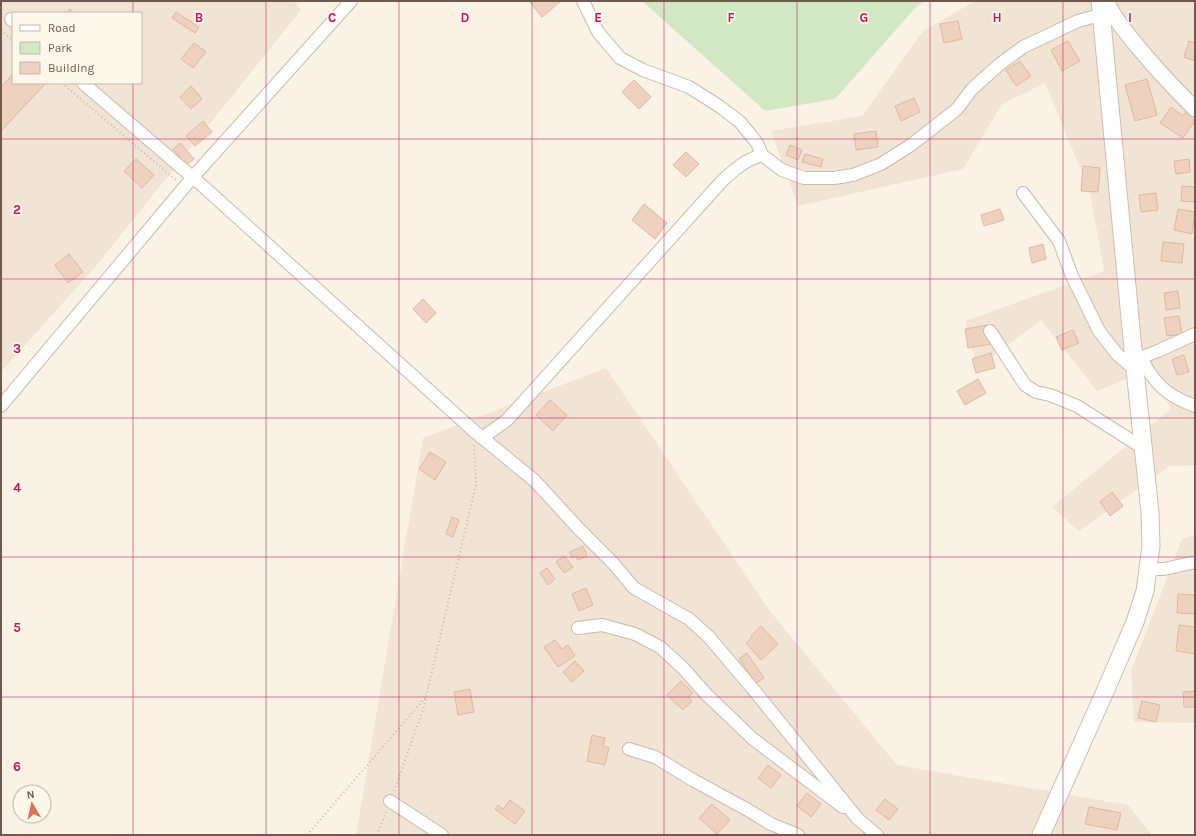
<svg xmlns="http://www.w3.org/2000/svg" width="1196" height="836" viewBox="0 0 1196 836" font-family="Karla,sans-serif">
  <rect width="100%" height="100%" fill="#faf2e5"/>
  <g fill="#f1e4d4" fill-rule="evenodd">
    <path d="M1,1H294L301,10L96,266L1,372ZM13,13H141V83H13Z"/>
    <polygon points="975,1 1195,1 1195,465 1170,466 1079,531 1052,507 1170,410 1156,367 1097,391 1041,320 977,368 965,321 1104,271 1090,192 1045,83 1002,104 963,169 798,206 771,131 862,116 923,31"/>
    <polygon points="606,368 769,610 897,765 1128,805 1152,835 356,835 423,438"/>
    <polygon points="1195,535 1195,723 1134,722 1131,671 1182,539"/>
  </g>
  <polygon fill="#d2e7c4" points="642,1 924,1 915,8 835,99 765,111"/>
  <g fill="#eed1be" stroke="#dfb8a0">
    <polygon points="529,1 561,1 542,17"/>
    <polygon points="70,9 74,13 66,13"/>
    <polygon points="176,12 199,27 195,33 172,18"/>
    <polygon points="958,21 962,39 944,43 940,24"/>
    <polygon points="1068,41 1080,61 1062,71 1051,50"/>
    <polygon points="1189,41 1195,43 1195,61 1184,57"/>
    <polygon points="194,43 206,52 193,68 181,59"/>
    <polygon points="1020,61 1031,76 1016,86 1006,70"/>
    <polygon points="13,74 13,83 46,83 1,131 1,87"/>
    <polygon points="1147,79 1157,115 1135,121 1125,85"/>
    <polygon points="634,80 651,97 639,109 622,92"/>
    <polygon points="191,86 202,99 191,109 180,97"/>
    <polygon points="914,98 920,112 901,121 895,106"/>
    <polygon points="1171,107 1183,116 1188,109 1195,114 1195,121 1183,138 1160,123"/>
    <polygon points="203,121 212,132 195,146 186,136"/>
    <polygon points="876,131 878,147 856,150 854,134"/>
    <polygon points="180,143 194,159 186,165 173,149"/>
    <polygon points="790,145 802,150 798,160 786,155"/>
    <polygon points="686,152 699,164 686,177 673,165"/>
    <polygon points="805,154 823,159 821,167 802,162"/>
    <polygon points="136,159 154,175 142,188 124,171"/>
    <polygon points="1189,159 1190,172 1176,174 1174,161"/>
    <polygon points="1083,166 1100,168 1098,192 1081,191"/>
    <polygon points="1182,186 1195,187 1195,202 1181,201"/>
    <polygon points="1156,193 1158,210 1141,212 1139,195"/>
    <polygon points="644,204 667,223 655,239 632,220"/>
    <polygon points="1000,209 1004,220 984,226 981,215"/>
    <polygon points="1178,209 1195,212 1192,234 1174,230"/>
    <polygon points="1163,242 1184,244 1182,263 1161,261"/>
    <polygon points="1043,244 1046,259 1032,263 1029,248"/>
    <polygon points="69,254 83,272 68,283 55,265"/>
    <polygon points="1178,291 1180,308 1166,310 1164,293"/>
    <polygon points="423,299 436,313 426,323 413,309"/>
    <polygon points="1179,316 1182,334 1167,336 1164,318"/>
    <polygon points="987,325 991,344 968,348 965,329"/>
    <polygon points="1073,330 1079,343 1062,350 1056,337"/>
    <polygon points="991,353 995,368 976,373 972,359"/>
    <polygon points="1184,355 1189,372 1177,375 1172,359"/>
    <polygon points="978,379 986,393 965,405 957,391"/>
    <polygon points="550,400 567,415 553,431 536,415"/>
    <polygon points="430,452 446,462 435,480 419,469"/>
    <polygon points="1112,492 1123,506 1110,516 1100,502"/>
    <polygon points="452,517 459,520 453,537 446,534"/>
    <polygon points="583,546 587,556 578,560 576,556 572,558 570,552"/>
    <polygon points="564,556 573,567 564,573 556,562"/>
    <polygon points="547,568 555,579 548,585 540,573"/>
    <polygon points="586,588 593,605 579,611 572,594"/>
    <polygon points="1178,594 1195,595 1194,614 1177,613"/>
    <polygon points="1179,625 1195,627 1195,654 1176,651"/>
    <polygon points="761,626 778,644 761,660 746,643 752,638 751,636"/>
    <polygon points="555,640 562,649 568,645 575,656 558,667 544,647"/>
    <polygon points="747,653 764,678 756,683 739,659"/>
    <polygon points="575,661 584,671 572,682 563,672"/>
    <polygon points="681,681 693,693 688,697 692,701 683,710 667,695"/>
    <polygon points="470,689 474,712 458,715 454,692"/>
    <polygon points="1195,691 1195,707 1184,707 1183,692"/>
    <polygon points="1142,701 1160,705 1156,722 1138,718"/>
    <polygon points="592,735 605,738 603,746 609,748 605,765 587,761"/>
    <polygon points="768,765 781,775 771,788 758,778"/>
    <polygon points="807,793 821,804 811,817 797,806"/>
    <polygon points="885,799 898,809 889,820 876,810"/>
    <polygon points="510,800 525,811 515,824 495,809 498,805 503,809"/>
    <polygon points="712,804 730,820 717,834 699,818"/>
    <polygon points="1089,807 1121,813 1117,830 1085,824"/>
  </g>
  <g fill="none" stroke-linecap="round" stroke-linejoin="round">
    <g stroke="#cbbaac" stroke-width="14">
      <g id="minor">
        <polyline points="583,1 598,32 620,58 643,70 689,87 719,106 740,122 757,143 762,155 782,170 804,178 834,178 853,175 881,164 911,145 957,109 972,89 1000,64 1023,47 1078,21 1100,15"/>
        <polyline points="11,19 13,21"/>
        <polyline points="83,83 205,188 474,431 535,481 578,528 613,563 634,588 689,619 708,636 753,689 858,819 877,835"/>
        <polyline points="1023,193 1059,241 1072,276 1099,331 1117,354 1135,370"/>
        <polyline points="990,331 1025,385 1036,392 1050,395 1077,406 1143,448"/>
        <path d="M1141,357C1154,384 1167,396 1195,406"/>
        <polyline points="1134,360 1158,351 1195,334"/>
        <polyline points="1,406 192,178 351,1"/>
        <path d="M482,438L507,420L722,181C735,169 745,160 762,155"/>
        <polyline points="1149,569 1164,569 1195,562"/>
        <polyline points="578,628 602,625 635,634 660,647 683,668 707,695 753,739 843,807"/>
        <polyline points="629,749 655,757 693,780 748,810 771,824 798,835"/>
        <polyline points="390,801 442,835"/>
      </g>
    </g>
    <g stroke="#cbbaac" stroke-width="17">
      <path id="tertiary" d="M1106,1C1114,18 1126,33 1138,47C1156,69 1175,89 1195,109"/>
    </g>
    <g stroke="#cfbcac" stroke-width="19">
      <polyline id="secondary" points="1041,835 1107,687 1135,622 1145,591 1151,546 1150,512 1134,360 1100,1"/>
    </g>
    <g stroke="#d2b5a2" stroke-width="2" stroke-dasharray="1 3" stroke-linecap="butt">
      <polyline points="1,30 13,41"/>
      <polyline points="62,83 177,181"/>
      <polyline points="394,791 423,710 476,484 474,445"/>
      <polyline points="307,835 426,697"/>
      <polyline points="377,835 386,812"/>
    </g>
    <use href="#minor" stroke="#fff" stroke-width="12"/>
    <use href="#tertiary" stroke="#fff" stroke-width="15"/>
    <use href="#secondary" stroke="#fff" stroke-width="17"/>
  </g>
  <path fill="none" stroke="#c2185b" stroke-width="1" stroke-opacity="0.55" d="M133,1V13M266,1V835M399,1V835M532,1V835M664,1V835M797,1V835M930,1V835M1063,1V835M133,83V835M1,139H1195M1,279H1195M1,418H1195M1,557H1195M1,697H1195"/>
  <g font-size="13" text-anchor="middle" font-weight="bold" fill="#c2185b" stroke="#fdf6ea" stroke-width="3.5" stroke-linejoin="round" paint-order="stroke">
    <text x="199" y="22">B</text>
    <text x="332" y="22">C</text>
    <text x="465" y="22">D</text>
    <text x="598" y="22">E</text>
    <text x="731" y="22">F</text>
    <text x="864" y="22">G</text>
    <text x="997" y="22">H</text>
    <text x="1130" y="22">I</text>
    <text x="17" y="214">2</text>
    <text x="17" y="353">3</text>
    <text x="17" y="492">4</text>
    <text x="17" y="632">5</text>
    <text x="17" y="771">6</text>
  </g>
  <rect width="1196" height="836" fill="none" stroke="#71594c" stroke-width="4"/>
  <rect x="12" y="12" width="130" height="72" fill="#fdf6ea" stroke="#c5b7ab"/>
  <rect x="20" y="25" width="20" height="6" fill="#ffffff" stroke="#c5b7ab"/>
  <text x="48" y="32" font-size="12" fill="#71594c">Road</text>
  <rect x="20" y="42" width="20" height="12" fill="#d2e7c4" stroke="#c5b7ab"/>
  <text x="48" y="52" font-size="12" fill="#71594c">Park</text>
  <rect x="20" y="62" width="20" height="12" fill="#eed1be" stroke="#c5b7ab"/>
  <text x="48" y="72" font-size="12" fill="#71594c">Building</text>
  <g transform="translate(32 804) rotate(351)"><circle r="19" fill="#fdf6ea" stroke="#c5b7ab"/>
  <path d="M0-3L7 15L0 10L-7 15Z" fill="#db7253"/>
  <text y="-6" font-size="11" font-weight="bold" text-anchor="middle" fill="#71594c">N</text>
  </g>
</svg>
